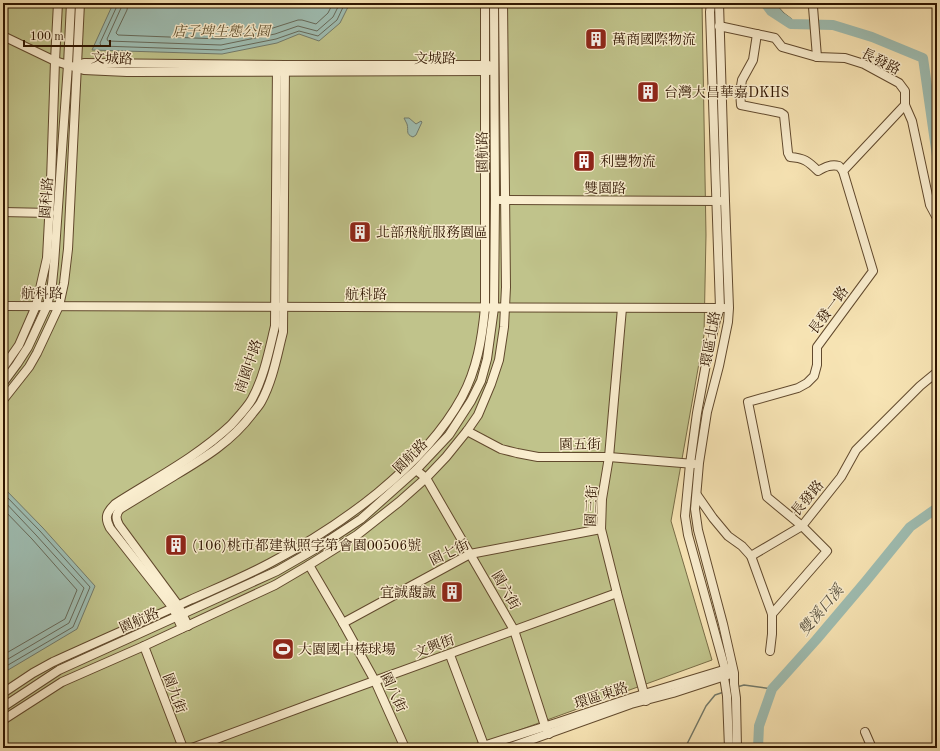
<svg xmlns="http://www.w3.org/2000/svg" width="940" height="751" viewBox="0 0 940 751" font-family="'Old Standard TT','Noto Serif TC',serif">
  <rect width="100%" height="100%" fill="#f8e5b5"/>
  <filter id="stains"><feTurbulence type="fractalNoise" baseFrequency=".005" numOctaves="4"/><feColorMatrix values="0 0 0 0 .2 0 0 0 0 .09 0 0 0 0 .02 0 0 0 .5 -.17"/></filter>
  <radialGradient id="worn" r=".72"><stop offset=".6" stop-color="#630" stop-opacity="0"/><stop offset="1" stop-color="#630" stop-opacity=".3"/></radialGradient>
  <polygon fill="#c0c38b" stroke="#786c46" points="3,3 702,3 706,235 704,335 671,521 712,660 470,748 3,748"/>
  <g fill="#9fbeb3" stroke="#727a6b">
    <polygon points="114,3 350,3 340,23 319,41 299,34 277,43 222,54 92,50 112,6"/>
    <polygon points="760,3 775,3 784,13 792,19 785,24 772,16"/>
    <path d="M404,118H409L416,124L421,121L422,122L416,135L413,137C405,134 409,131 407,124C406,122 405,120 404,118Z"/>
    <polygon points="3,487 43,528 95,586 77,629 3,673"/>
  </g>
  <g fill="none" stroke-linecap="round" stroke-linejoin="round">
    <g stroke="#676a5a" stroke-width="1">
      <polyline points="117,3 117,6 100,43 101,46 221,50 276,39 299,31 318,36 337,20 345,3"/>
      <polyline points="122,3 121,8 107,39 108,41 221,45 275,34 298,26 317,31 333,17 340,3"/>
      <polyline points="128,3 127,10 116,33 118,35 220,39 273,28 298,20 302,20 316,24 328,13 333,3"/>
      <polyline points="3,493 40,531 90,587 73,627 3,668"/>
      <polyline points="3,500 36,535 84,588 69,623 3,662"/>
      <polyline points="3,509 32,539 77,590 65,619 3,655"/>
    </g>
    <g stroke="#727a6b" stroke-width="1.5">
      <polyline points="737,687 744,685 772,689"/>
      <polyline points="688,748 687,744 706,706 715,695 724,692"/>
    </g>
    <g stroke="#9fbeb3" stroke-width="10">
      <polyline points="765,3 771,11 791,24 833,25 872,37 923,58 937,156"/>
      <polyline points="758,748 759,726 772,689 816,640 866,581 910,527 937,508"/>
    </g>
    <g stroke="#61492d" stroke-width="10">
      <g id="minor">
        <polyline points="711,3 710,12 720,308 716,320 708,353 697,413 690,464 685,516 688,535 725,669 724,677 727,696 729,748"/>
        <polyline points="719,3 725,201 729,308 728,322 719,366 707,412 699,463 695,509 698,530 723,624 734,673 734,684 736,698 737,748"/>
        <polyline points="812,3 813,7 817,57"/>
        <polyline points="719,26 775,38 782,47 817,57 845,58 864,64 899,83 905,91 905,105 912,121 930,205 937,218"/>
        <path d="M757,34L753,60L742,80L740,92L741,105L781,113L784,115L788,153L790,157C804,158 808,161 818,171C825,167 831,164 839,166L843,171"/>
        <polyline points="3,36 55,61 84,70 127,72 489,71"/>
        <polyline points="76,68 84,63 285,65 488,65"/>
        <polyline points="500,200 720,201"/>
        <polyline points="3,212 50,213"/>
        <polyline points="3,306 724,308"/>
        <polyline points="622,308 609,457 602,499 601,529 617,593 646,701"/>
        <polyline points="3,368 19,345 36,306 47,258 51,181 55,61 58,3"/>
        <polyline points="3,383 17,364 28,347 47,306 52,284 54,264 68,65 71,3"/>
        <polyline points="3,400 29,367 37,353 59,306 64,283 68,249 80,3"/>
        <polyline points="467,431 501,449 517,453 538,457 609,457 694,464"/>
        <polyline points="416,470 426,478 514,630 545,726 549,734"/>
        <polyline points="697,495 713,518 728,536 742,546 751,556 772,614 772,634 770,651"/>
        <polyline points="751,556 802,526 841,477 856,450 920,386 937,372"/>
        <polyline points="309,565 343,623 375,681 405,748"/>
        <polyline points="772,614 827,551 802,526 767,497 748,402 798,388 807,383 814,376 817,365 817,347 873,271 843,171 905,105"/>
        <polyline points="343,623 470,554 601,529"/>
        <path d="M188,626L178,605L119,525C116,519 115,515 120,509C138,498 156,487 174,476C204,458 231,442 252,414C255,410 259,406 261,402C273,380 277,355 283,332L285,65"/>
        <path d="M182,628L173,608L110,528C104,517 107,512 115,504C154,479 197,457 231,425C238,417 247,408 252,399C264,377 269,351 275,326L277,65"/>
        <polyline points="144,646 183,748"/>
        <polyline points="450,655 485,748"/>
        <path d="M3,693L33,673L53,662C99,641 145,621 190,600C217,588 244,577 270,563C339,527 424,467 462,397C477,369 482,339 485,308V3"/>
        <polyline points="3,707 59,670 277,571 317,548 361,519 416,470 449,435 471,401 481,381 487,359 494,308 495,200 494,3"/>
        <polyline points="3,720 62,682 144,646 275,585 309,565 357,535 399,502 426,478 446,457 467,431 478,415 491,384 499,360 504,327 506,287 503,3"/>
        <polyline points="865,732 872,748"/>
        <polyline points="192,748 308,705 617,593"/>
        <polyline points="477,748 556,723 631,698 730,668"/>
        <polyline points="508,748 631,704 673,693 728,675"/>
      </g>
    </g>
    <use href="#minor" stroke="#faeecf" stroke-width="8"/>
  </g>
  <defs>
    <g id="building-square" transform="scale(1.15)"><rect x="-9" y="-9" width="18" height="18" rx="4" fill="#8f2418" stroke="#faeecf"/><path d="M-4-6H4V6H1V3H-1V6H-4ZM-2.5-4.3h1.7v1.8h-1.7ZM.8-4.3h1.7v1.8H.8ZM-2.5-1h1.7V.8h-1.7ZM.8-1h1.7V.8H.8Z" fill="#fff"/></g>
    <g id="stadium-square" transform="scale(1.15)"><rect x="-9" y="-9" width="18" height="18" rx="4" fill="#8f2418" stroke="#faeecf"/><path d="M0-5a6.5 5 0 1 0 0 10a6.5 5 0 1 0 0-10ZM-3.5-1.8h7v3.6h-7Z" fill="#fff"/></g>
  </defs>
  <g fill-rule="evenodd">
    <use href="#building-square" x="596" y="39"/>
    <use href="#building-square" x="648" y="92"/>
    <use href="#building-square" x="584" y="161"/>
    <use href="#building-square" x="360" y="232"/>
    <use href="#building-square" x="176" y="545"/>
    <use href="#building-square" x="452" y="592"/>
    <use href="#stadium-square" x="283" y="649"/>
  </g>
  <g text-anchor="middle" stroke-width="3" stroke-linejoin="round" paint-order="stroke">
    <g font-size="14" font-style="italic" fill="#625231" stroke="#faeecf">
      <text x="221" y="36">店子埤生態公園</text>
    </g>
    <g font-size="14" fill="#2f1500" stroke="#faeecf" text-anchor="start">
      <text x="612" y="44">萬商國際物流</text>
      <text x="664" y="97">台灣大昌華嘉DKHS</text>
      <text x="600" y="166">利豐物流</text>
      <text x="376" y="237">北部飛航服務園區</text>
      <text x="192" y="550">(106)桃市都建執照字第會園00506號</text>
      <text x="436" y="597" text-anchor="end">宜誠馥誠</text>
      <text x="298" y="654">大園國中棒球場</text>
    </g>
    <g font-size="14" fill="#2f1500" stroke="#faeecf">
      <text transform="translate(112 58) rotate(2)" y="5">文城路</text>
      <text x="435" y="63">文城路</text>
      <text transform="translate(881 61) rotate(26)" y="5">長發路</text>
      <text transform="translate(482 152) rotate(-91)" y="5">園航路</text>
      <text x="605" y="193">雙園路</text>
      <text transform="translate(46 198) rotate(-86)" y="5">園科路</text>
      <text x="42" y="298">航科路</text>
      <text x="366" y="299">航科路</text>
      <text transform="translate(828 310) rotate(-53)" y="5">長發一路</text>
      <text transform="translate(710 339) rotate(-80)" y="5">環區北路</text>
      <text transform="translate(248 366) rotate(-71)" y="5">南園中路</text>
      <text transform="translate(580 444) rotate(-1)" y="5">園五街</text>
      <text transform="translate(410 456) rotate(-45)" y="5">園航路</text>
      <text transform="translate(807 498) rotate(-50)" y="5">長發路</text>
      <text transform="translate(591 506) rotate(-87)" y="5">園三街</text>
      <text transform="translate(449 552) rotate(-25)" y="5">園七街</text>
      <text transform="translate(506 590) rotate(60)" y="5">園六街</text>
      <text transform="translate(139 620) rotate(-24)" y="5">園航路</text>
      <text transform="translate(434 646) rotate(-20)" y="5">文興街</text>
      <text transform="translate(394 692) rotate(65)" y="5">園八街</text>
      <text transform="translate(175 693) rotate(69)" y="5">園九街</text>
      <text transform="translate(601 695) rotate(-18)" y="5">環區東路</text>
    </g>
    <g font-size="15" font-style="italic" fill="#56503f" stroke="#faeecf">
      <text transform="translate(821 610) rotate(-50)" y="5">雙溪口溪</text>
    </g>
  </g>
  <rect width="940" height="751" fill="none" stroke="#f8e5b5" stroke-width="16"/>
  <rect x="4" y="4" width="932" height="743" fill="none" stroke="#2f1500" stroke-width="2"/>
  <rect x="8" y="8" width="924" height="735" fill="none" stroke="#2f1500"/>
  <path d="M24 40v6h86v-6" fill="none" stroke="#2f1500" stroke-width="2"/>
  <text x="30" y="40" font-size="12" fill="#2f1500" stroke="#faeecf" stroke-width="3" paint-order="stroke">100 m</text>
  <rect width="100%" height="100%" filter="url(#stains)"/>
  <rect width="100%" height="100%" fill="url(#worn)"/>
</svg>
